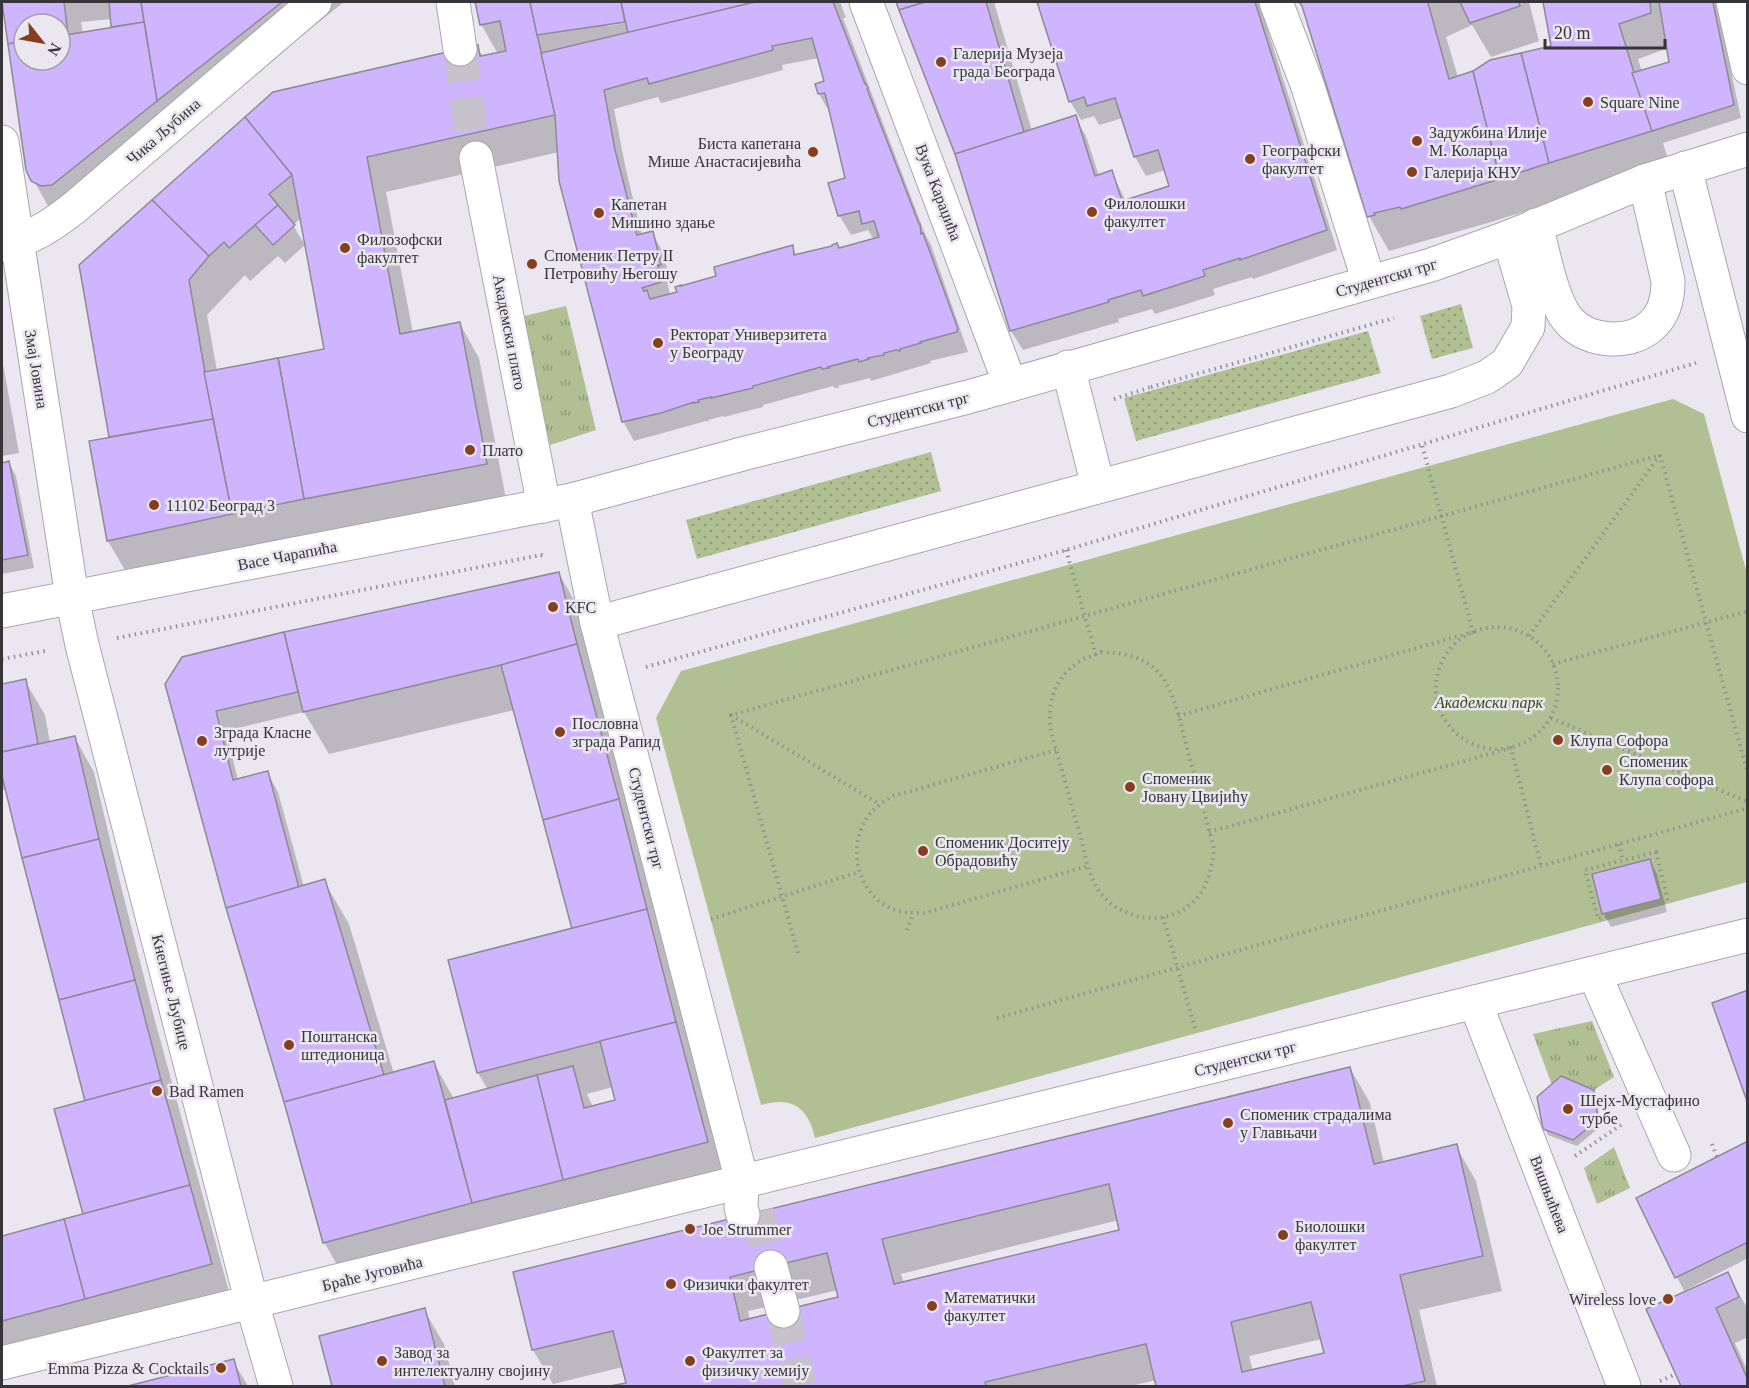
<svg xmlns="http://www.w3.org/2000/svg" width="1749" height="1388" viewBox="0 0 1749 1388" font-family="Georgia,serif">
  <defs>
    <pattern id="grass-tufts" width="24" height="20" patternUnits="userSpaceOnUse" patternTransform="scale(1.5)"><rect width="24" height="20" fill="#b0c092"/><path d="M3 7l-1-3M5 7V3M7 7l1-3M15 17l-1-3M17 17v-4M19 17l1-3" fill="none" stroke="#909d78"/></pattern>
    <pattern id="garden-dots" width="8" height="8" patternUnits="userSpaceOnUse" patternTransform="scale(1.5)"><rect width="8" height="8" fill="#b0c092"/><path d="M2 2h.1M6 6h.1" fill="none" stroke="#909d78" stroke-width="1.8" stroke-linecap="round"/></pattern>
  </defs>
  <rect width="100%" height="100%" fill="#eae7f1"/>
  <g fill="url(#grass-tufts)">
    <polygon points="566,306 596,430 550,445 520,317"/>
    <polygon points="1592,1021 1614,1077 1594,1090 1561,1076 1552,1085 1533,1034"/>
    <polygon points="1614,1147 1630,1188 1597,1204 1584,1168"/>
  </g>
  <path fill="#b0c092" d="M1673,399L1704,414L1747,574V882L815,1138C808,1107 792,1096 761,1105L656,718L681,671Z"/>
  <g fill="url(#garden-dots)">
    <polygon points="1461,304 1473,348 1432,359 1420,316"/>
    <polygon points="1368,331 1381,373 1136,441 1124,398"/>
    <polygon points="931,452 941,491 697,559 686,520"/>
  </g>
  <g fill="#0003" fill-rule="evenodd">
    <path d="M3,2H344L72,219L53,215L28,170ZM112,19L113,29L83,34L81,22ZM24,24H60V60H24Z"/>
    <path d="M476,2H840L846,18H843L925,234L931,245L968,352L930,361L931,363L871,381L870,378L838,386L839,388H835L833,386L763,405V407L724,417L723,416L708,420L709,422L706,421L634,441L623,421L559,152L386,192L413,333L460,324L479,358L506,499L133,584L108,541L90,442L110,438L80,266L477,47L483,57L498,54L481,24ZM633,19V22L607,26L611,22ZM819,58L826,82L819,94L830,113L847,179L839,215L851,235L868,230L874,240L839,250L797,256L792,247L670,295L668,285L671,284L663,252L652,233L642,235L626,170L614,109L658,97L661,103L783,70L782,65ZM301,218L325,350L217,371L207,315L245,275L250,281L278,256L285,263L305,245L293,225Z"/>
    <polygon points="898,2 994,2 1032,131 1075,117 1086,136 1099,176 1111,172 1126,201 1171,187 1166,170 1146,176 1135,157 1123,118 1099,125 1094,116 1081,120 1070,101 1039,2 1259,2 1337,250 1253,279 1252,277 1213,289 1215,295 1155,314 1152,309 1118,319 1119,322 1023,350 1011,331 956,154"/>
    <path d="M1300,2H1529L1539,41L1491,57L1472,25L1446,37L1458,77L1553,47L1544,2H1716L1741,118L1663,143L1670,166L1488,223L1389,251L1369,216L1305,12ZM1668,48L1671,63L1642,72L1638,59Z"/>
    <polygon points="2,358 19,453 2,456"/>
    <polygon points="9,463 16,476 34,568 2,574 2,464"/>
    <path d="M559,574L584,617L727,1177L344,1277L324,1242L167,684L284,634ZM514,710L573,930L478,1073L488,1090L454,1099L434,1063L394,1074L349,924L324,881L304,887L278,792L267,772L238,780L226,731L304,712L329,754ZM613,1087L617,1101L593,1107L587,1094Z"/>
    <polygon points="25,681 45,715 50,743 75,738 94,772 118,874 154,1017 231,1299 2,1361 2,1237 84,1215 87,1102 7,789 2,790 2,686"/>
    <polygon points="1650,861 1657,874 1667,912 1611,927 1604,914 1594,875"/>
    <path d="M1350,1068L1370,1103L1384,1164L1456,1146L1476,1181L1502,1291L1419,1310L1437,1386H1158L1157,1380L1131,1386H617L627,1384L623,1367L553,1384L533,1350L515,1273ZM1119,1220L1121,1231L904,1283L901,1274ZM838,1290L840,1298L750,1320L748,1311ZM1322,1339L1326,1354L1253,1371L1249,1356Z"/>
    <polygon points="1593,1091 1597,1097 1600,1127 1577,1146 1548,1135 1544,1128"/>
    <polygon points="1748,1143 1748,1258 1684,1291 1638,1199"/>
    <polygon points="1727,1274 1748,1309 1748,1337 1735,1343 1748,1372 1748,1386 1682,1386 1648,1309"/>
    <polygon points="424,1310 444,1344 455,1386 333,1386 321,1338"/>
    <polygon points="233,1361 248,1386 134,1386"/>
  </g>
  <g fill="#cfb5ff" stroke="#8d8a93" stroke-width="1.5" fill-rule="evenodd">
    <polygon points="2,2 64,2 68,35 60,36 60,24 24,24 24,41 8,44"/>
    <polygon points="109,2 141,2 144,22 111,27"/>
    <polygon points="141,2 282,2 157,101"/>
    <polygon points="475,2 530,2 555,115 367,157 400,334 460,322 487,464 304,499 278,358 324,349 292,175 245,117 273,92 478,45 480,56 506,51 500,21 480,25"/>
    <polygon points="530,2 621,2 625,22 537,35"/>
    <polygon points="621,2 755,2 628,33"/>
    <path d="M755,2H833L865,84H866L868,88L867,89L919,224H920L921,234L923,233L958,329L957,330V332L920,342L921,343L900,349V351L896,350L884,353V355L868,358L869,359L859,362L858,359L828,367L829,368L822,369L821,367L753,386V388L711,398V397L698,400L699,402L694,403V402L661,413L622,422L559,181L555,115L541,53ZM812,38L824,81L815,84L818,94L825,93L845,178L828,183L838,216L859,211L862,224L874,221L879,237L839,248L837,243L832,245V246L794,255L793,245L714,267L716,276L681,286V285L675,287L677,292L650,299L647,290L644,291L642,288L661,282L658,265H661L653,231L637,235L615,150L604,90L647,78L649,84L773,50L772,46Z"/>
    <polygon points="896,2 925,2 899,10"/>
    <polygon points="925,2 986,2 1024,132 955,154 899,10"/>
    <polygon points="1037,2 1255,2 1327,230 1240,260 1240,258 1203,270 1205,276 1143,296 1141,290 1108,300 1109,302 1010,331 955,154 1076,115 1095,176 1112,170 1122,201 1169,186 1158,150 1134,157 1115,98 1087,106 1084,97 1069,102"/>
    <polygon points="1299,2 1430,2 1428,3 1449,79 1473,71 1500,179 1401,209 1400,207 1374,213 1375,215 1367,217 1302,6"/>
    <polygon points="1460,2 1519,2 1520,6 1470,23"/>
    <polygon points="1543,2 1650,2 1651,13 1619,24 1652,131 1549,163 1521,53 1551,46"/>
    <polygon points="1659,2 1713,2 1734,105 1652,131 1632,73 1669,62"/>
    <polygon points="144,22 157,101 52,185 41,186 31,181 26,170 8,44 24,41 24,60 60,60 60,36"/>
    <polygon points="1521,53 1549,163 1500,179 1473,71 1490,60"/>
    <polygon points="245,117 292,175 269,194 278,205 229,248 224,242 209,256 152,200"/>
    <polygon points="152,200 209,256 189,280 213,419 109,437 79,265"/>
    <polygon points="278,205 295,225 273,245 255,225"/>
    <polygon points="278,358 304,499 232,514 204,372"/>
    <polygon points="213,419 232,514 107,541 89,441"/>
    <polygon points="9,461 28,555 2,560 2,463"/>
    <polygon points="559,572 577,644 501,665 303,712 284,632"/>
    <polygon points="284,632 298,692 216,711 233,780 268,771 299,888 226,908 165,684 182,657"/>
    <polygon points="577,644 619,799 543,820 501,665"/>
    <polygon points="26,679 38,744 2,752 2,684"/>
    <polygon points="75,736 99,839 22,858 2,776 2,752"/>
    <polygon points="619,799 647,909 572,929 543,820"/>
    <polygon points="99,839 135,980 59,1000 22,858"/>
    <polygon points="1650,859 1661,899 1602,914 1592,874"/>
    <polygon points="325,879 384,1075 284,1102 226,908"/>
    <polygon points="647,909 676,1022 477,1073 448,960"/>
    <polygon points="135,980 161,1080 85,1101 59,1000"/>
    <polygon points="1748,990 1748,1104 1712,1003"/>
    <polygon points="676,1022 708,1142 563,1180 537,1075 573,1066 584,1108 615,1100 600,1041"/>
    <polygon points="434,1061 472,1203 323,1243 284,1102"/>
    <path d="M1350,1067L1374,1164L1457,1144L1483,1256L1400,1275L1425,1381L1402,1386H1156L1146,1344L985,1382L986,1386H610L626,1383L613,1331L532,1350L513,1272ZM1109,1184L1119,1230L894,1284L882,1239ZM827,1253L838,1297L740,1321L730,1277ZM1311,1302L1324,1353L1242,1372L1231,1322Z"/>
    <polygon points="537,1075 563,1180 472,1203 445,1100"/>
    <polygon points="1561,1076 1594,1090 1598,1120 1573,1140 1543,1129 1537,1097"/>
    <polygon points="161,1080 190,1185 83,1214 54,1109"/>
    <polygon points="1748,1141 1748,1242 1675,1278 1636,1198"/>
    <polygon points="190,1185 212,1264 85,1299 64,1219"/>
    <polygon points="64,1219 85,1299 2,1321 2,1236"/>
    <polygon points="1728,1272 1739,1297 1716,1308 1748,1380 1748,1386 1681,1386 1646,1309"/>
    <polygon points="425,1308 445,1386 332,1386 319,1336"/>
    <polygon points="234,1359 241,1386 128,1386"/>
  </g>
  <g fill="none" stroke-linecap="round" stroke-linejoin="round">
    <g stroke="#c6c3cc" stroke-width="33" stroke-dasharray="33 16" stroke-linecap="butt">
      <polyline points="460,49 471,134"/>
      <polyline points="757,1212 771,1267"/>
      <polyline points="783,1311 800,1386"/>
    </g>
    <g stroke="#a9a6af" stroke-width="35">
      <g id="minor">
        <polyline points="453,2 460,49"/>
        <polyline points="866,2 1010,384"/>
        <polyline points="1276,2 1308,87 1369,282"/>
        <polyline points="1733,2 1748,68"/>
        <polyline points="2,142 72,597 82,645 252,1303 276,1386"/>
        <polyline points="476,158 544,506"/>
        <polyline points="1685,168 1748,416"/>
        <path d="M1536,225C1543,251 1552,302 1569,321C1589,343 1632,346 1653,324C1665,313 1668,296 1668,281L1645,181"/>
        <path d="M2,245C30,240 52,225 74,208L315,2"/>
        <polyline points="1068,367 1098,486"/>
        <polyline points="572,500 597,623 742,1181 741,1207 743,1215"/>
        <polyline points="2,611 572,500 746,453 968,397 1431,265 1509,237 1645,181 1748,149"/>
        <polyline points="597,623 1451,391 1487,377 1507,363 1528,327 1529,306 1509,237"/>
        <polyline points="1594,973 1674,1155"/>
        <polyline points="1475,1002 1624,1386"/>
        <polyline points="771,1267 783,1311"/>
        <polyline points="2,1363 1748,935"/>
      </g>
    </g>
    <g stroke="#929097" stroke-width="4" stroke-dasharray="1.5 4.5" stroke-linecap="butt">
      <polyline points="1151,387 1394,318"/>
      <polyline points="1114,399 1151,387 1150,385"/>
      <polyline points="1066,550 1096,655"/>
      <circle cx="1497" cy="688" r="61"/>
      <polyline points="1529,636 1660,455"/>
      <polyline points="117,638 541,555 545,557"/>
      <path d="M1101,652C1123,653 1144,656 1159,673C1176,692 1182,731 1189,755C1197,786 1206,817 1214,849C1211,877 1204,900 1177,913C1151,925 1116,915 1099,891C1088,875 1085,853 1080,835C1070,800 1061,766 1051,732C1047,703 1053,679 1079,662C1085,657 1094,656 1101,652Z"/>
      <polyline points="2,659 45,651"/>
      <polyline points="1553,664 1748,611"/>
      <polyline points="646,667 1066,550 1696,363"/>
      <polyline points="731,715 879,804"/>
      <polyline points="1178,716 1473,632 1422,445"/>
      <polyline points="1551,718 1748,802"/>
      <path d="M1056,750L893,796C882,802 871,810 865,821C848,851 858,890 888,907C899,913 912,913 925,913L1088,866"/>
      <polyline points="1209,832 1511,748 1541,866"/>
      <polyline points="1619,844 1623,860"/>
      <polygon points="1656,852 1668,901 1598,919 1585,870"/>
      <polyline points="1163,917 1196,1031"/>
      <polyline points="711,919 859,872"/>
      <polyline points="907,930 913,914"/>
      <polyline points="798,953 731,715 1660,455 1748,774"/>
      <polyline points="997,1018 1748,808"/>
      <polyline points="1712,1144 1717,1157"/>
      <polyline points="1575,1156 1621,1125"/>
      <polyline points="1660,1381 1676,1374"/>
    </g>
    <use href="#minor" stroke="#fff" stroke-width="33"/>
  </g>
  <g fill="#863f1e" stroke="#eae7f1" stroke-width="2">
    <circle cx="941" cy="62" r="6"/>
    <circle cx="1588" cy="102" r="6"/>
    <circle cx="1417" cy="141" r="6"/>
    <circle cx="813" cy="152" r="6"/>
    <circle cx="1250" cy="159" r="6"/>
    <circle cx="1412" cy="172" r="6"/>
    <circle cx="1092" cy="212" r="6"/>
    <circle cx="599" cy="213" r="6"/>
    <circle cx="345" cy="248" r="6"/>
    <circle cx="532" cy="264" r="6"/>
    <circle cx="658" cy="343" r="6"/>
    <circle cx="470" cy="450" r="6"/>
    <circle cx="154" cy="505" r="6"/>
    <circle cx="553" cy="607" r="6"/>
    <circle cx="560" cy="732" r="6"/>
    <circle cx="1558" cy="740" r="6"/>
    <circle cx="202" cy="741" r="6"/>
    <circle cx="1607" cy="770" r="6"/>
    <circle cx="1130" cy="787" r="6"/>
    <circle cx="923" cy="851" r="6"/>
    <circle cx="289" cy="1045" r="6"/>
    <circle cx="157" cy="1091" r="6"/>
    <circle cx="1568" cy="1109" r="6"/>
    <circle cx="1228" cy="1123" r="6"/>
    <circle cx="690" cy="1229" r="6"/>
    <circle cx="1283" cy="1235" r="6"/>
    <circle cx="671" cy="1284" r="6"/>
    <circle cx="1668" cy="1299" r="6"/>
    <circle cx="932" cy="1306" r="6"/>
    <circle cx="382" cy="1361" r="6"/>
    <circle cx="690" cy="1361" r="6"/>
    <circle cx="221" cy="1368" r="6"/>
  </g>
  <g text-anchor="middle" stroke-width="5" stroke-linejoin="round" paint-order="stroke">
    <g font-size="16" fill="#363539" stroke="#eae7f1" text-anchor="start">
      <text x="953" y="59">Галерија Музеја<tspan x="953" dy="18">града Београда</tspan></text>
      <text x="1600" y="108">Square Nine</text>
      <text x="1429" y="138">Задужбина Илије<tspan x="1429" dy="18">М. Коларца</tspan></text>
      <text x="801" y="149" text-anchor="end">Биста капетана<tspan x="801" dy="18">Мише Анастасијевића</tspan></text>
      <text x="1262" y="156">Географски<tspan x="1262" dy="18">факултет</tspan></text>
      <text x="1424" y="178">Галерија КНУ</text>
      <text x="1104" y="209">Филолошки<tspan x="1104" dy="18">факултет</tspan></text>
      <text x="611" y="210">Капетан<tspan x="611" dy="18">Мишино здање</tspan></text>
      <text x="357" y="245">Филозофски<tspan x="357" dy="18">факултет</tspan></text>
      <text x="544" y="261">Споменик Петру II<tspan x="544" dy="18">Петровићу Његошу</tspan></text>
      <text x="670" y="340">Ректорат Универзитета<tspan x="670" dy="18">у Београду</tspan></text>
      <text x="482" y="456">Плато</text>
      <text x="166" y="511">11102 Београд 3</text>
      <text x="565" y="613">KFC</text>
      <text x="572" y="729">Пословна<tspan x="572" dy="18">зграда Рапид</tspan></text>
      <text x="214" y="738">Зграда Класне<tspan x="214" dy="18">лутрије</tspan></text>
      <text x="1570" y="746">Клупа Софора</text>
      <text x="1619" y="767">Споменик<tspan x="1619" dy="18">Клупа софора</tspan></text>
      <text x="1142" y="784">Споменик<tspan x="1142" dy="18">Јовану Цвијићу</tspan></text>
      <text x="935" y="848">Споменик Доситеју<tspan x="935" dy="18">Обрадовићу</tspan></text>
      <text x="301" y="1042">Поштанска<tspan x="301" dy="18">штедионица</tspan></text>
      <text x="169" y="1097">Bad Ramen</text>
      <text x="1580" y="1106">Шејх-Мустафино<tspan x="1580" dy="18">турбе</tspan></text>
      <text x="1240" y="1120">Споменик страдалима<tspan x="1240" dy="18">у Главњачи</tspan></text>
      <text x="1295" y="1232">Биолошки<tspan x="1295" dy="18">факултет</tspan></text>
      <text x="702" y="1235">Joe Strummer</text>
      <text x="683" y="1290">Физички факултет</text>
      <text x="944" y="1303">Математички<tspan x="944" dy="18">факултет</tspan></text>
      <text x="1656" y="1305" text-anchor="end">Wireless love</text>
      <text x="394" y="1358">Завод за<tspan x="394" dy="18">интелектуалну својину</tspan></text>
      <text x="702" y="1358">Факултет за<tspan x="702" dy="18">физичку хемију</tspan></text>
      <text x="209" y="1374" text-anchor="end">Emma Pizza &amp; Cocktails</text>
    </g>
    <g font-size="16" fill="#363539" stroke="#eae7f1">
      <text transform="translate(163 131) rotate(-41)" y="6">Чика Љубина</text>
      <text transform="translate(939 192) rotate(69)" y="6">Вука Караџића</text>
      <text transform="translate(1386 277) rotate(-16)" y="6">Студентски трг</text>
      <text transform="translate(510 332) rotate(79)" y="6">Академски плато</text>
      <text transform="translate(37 369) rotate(81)" y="6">Змај Јовина</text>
      <text transform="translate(918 409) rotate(-14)" y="6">Студентски трг</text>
      <text transform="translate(287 555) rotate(-11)" y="6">Васе Чарапића</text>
      <text transform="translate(647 818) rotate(76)" y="6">Студентски трг</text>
      <text transform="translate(172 992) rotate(76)" y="6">Кнегиње Љубице</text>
      <text transform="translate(1245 1058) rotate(-14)" y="6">Студентски трг</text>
      <text transform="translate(1550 1194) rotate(69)" y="6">Вишњићева</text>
      <text transform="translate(372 1273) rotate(-14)" y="6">Браће Југовића</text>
    </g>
    <g font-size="16" font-style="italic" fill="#3b4a11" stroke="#eae7f1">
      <text x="1489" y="708">Академски парк</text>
    </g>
  </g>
  <rect width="1749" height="1388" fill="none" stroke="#363539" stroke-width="6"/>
  <g transform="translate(42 42) rotate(121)"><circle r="28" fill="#eae7f1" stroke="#a2a0a7" stroke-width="1.5"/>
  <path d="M0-4.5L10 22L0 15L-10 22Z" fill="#863f1e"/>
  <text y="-9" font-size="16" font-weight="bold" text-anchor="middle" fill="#363539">N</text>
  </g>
  <path d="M1545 39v9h120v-9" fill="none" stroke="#363539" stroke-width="3"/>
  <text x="1554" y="39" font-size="18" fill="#363539" stroke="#eae7f1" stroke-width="4.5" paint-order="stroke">20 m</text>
</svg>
